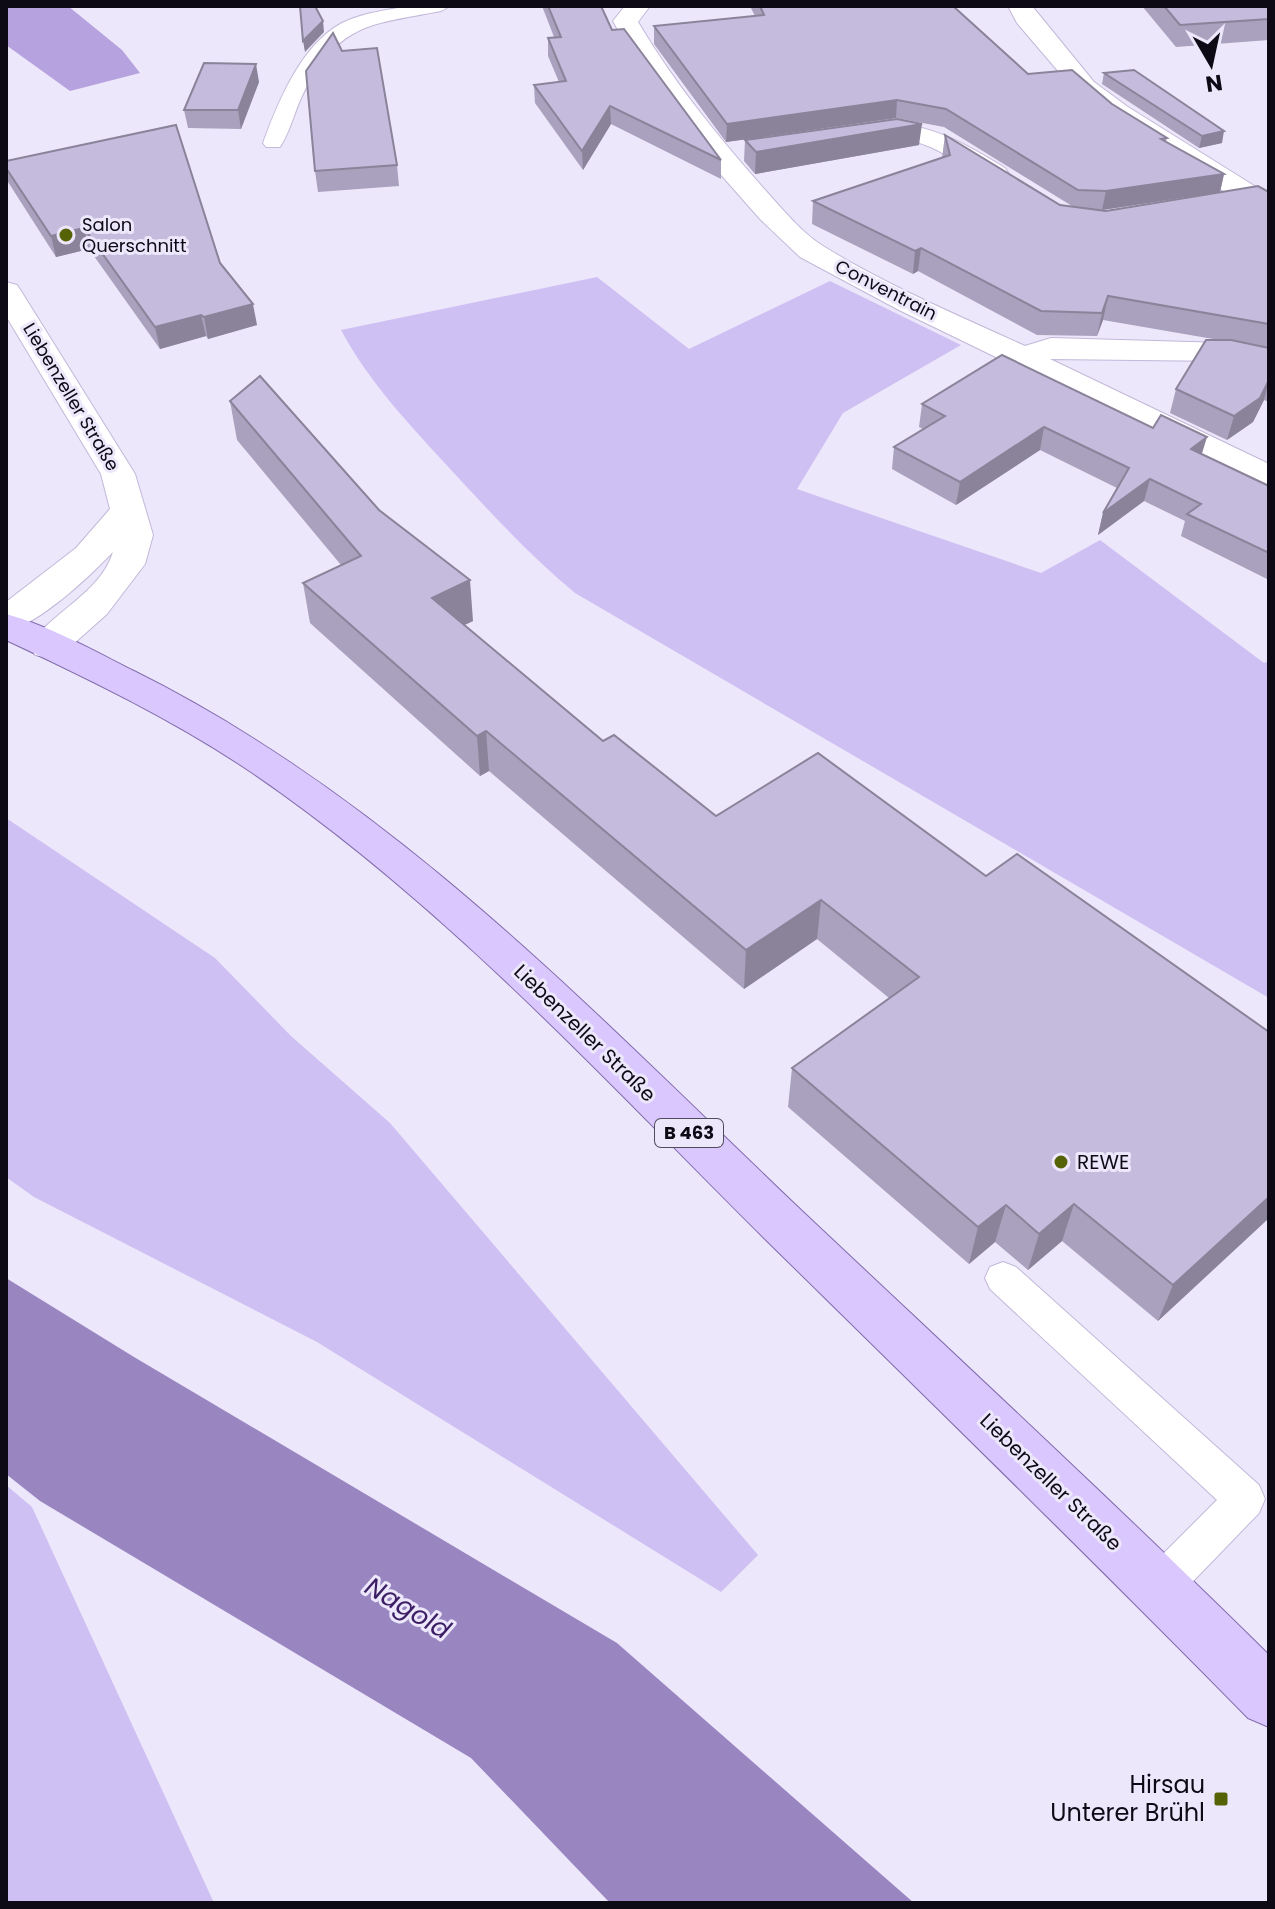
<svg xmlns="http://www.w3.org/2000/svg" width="1275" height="1909" viewBox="0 0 1275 1909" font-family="Poppins,sans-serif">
  <rect width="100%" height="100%" fill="#ede7fb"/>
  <g fill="#cfc0f3">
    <path d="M597,277L689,349L830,281L961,345L843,413L797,489L1041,573L1100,540L1264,663L1269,661V998L575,593C530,556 491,513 452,471C411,426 370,384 341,330Z"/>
    <polygon points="6,818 215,958 291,1036 390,1123 758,1555 721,1592 317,1342 34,1197 6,1177"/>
    <polygon points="6,1485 32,1507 214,1903 6,1903"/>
  </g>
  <polygon fill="#b5a2de" points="6,6 68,6 122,50 140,73 70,91 6,45"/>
  <polygon fill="#9986c1" points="6,1278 134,1357 617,1643 914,1903 610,1903 471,1758 40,1501 6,1474"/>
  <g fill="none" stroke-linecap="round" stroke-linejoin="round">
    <g stroke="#c2b8d9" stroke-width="2">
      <g id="service">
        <path d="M409,6H450L441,11C367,25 339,23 302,96C294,113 290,132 280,147H266L263,143C278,102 301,45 342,23C362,13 387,10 409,6Z"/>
        <polygon points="1003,1262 1016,1267 1259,1485 1265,1499 1259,1513 1175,1600 1160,1606 1145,1600 1139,1586 1145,1572 1217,1500 990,1289 985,1278 990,1267"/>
      </g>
    </g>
    <g stroke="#c2b8d9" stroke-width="2">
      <g id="minor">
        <path d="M625,6H650L638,22C674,83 719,138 766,191C783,210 802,233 823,246C886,285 957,315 1025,346L1051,338L1225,343L1269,352V370L1225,361L1050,359L1269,464V487L1257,484L899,310L800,257L760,219L708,160L633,57L613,21Z"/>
        <polygon points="1008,6 1032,6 1094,82 1128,107 1264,192 1268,198 1264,204 1254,206 1244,204 1110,119 1076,92 1017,23"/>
        <path d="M885,123C932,124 966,144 1005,168L1009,174L1005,180L995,182L985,180C961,165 934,143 905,140C888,138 870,143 854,139L850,133L854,127Z"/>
        <path d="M6,282L17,285L21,291L135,474L153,535L145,564L107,614L61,655L48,658L35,655L29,646C52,611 100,594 113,552C88,578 40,623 6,632V602L76,548L110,509L101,474L6,316Z"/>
      </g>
    </g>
    <g stroke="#826cac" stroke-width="2">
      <path id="primary" d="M6,614C50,626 94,651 134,671C394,800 594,1013 801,1210C958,1358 1116,1504 1269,1655V1727L1248,1718C1089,1556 926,1397 764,1238C602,1077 444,904 254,774C176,721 91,680 6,640Z"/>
    </g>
    <use href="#service" fill="#fff" fill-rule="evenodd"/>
    <use href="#minor" fill="#fff" fill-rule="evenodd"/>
    <use href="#primary" fill="#d9c7fe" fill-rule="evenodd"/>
  </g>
  <g fill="#a9a1bd">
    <polygon points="542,6 601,6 612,30 721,160 721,179 611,124 583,170 535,103 534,85 559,82 548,56 548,38 554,37"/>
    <polygon points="750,6 953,6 1028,74 1112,104 1167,138 1166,142 1224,174 1220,192 1102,210 1106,211 1269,192 1269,402 1264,400 1253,422 1227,440 1170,413 1176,389 1219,340 1103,320 1097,336 1037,335 918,271 913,274 812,224 813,201 942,158 945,135 1060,205 1072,206 944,127 896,118 726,142 654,44 654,26 755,16"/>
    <polygon points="1142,6 1269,6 1269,40 1176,47"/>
    <polygon points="1104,73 1222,143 1199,148 1102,84"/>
    <polygon points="259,82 241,129 188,128 184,110"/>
    <polygon points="745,140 919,145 755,174 744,161"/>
    <polygon points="397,165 399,186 318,192 315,171"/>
    <polygon points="6,168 220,263 257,325 208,339 206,336 160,349 89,249 56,257 8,182"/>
    <polygon points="230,401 473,621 464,625 603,741 716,816 1269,1218 1158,1321 1062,1241 1028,1270 995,1242 969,1264 788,1107 792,1068 889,998 817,939 744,989 489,771 480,776 310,623 303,583 341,565 237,440"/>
    <polygon points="922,404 1202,454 1269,486 1269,580 1181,536 1185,521 1144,501 1098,535 1103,513 1117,488 1040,450 956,505 892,469 894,447 923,429 919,427"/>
  </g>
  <g fill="#8a839a">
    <polygon points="323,21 324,32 305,52 303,41"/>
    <polygon points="256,64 259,82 241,129 238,110"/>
    <polygon points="897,100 896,118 726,142 727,124"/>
    <polygon points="610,106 611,124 583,170 582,151"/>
    <polygon points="922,124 919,145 755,174 756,152"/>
    <polygon points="1224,131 1222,143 1199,148 1202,136"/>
    <polygon points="1224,174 1220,192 1102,210 1106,191"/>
    <polygon points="84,228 89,249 56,257 51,236"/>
    <polygon points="921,248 918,271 913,274 915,251"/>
    <polygon points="1108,296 1103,320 1097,336 1102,313"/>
    <polygon points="253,304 257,325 208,339 204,317"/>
    <polygon points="201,315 206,336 160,349 155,327"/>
    <polygon points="1269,380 1264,400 1253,422 1227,440 1234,416"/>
    <polygon points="1044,427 1040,450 956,505 960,482"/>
    <polygon points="1207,437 1200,460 1191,449"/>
    <polygon points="1150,479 1144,501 1098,535 1103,513"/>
    <polygon points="470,580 473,621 437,638 432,598"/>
    <polygon points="486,731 489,771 480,776 477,736"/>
    <polygon points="821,900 817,939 744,989 746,950"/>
    <polygon points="1269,1197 1269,1218 1158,1321 1173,1285"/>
    <polygon points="1074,1204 1062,1241 1028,1270 1039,1234"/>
    <polygon points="1006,1205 995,1242 969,1264 978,1227"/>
  </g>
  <g fill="#c5bbdc" stroke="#8a839a" stroke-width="2">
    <polygon points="300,6 315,6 323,21 303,41"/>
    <polygon points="548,6 601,6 612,30 624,29 721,160 610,106 582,151 534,85 566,81 548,38 561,37"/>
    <polygon points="760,6 953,6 1028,74 1072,70 1112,104 1167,138 1161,139 1224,174 1106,191 1078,190 946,109 897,100 727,124 654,26 764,15"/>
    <polygon points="1164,6 1269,6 1269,19 1180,25"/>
    <polygon points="333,33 342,51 377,48 397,165 315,171 306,71"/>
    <polygon points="204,63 256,64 238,110 184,110"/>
    <polygon points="1134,70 1224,131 1202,136 1104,73"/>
    <polygon points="897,119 922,124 756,152 745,140"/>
    <polygon points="176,125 220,263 253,304 204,317 201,315 155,327 84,228 51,236 6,168 6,161"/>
    <polygon points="945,135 1060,205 1106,211 1258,186 1269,192 1269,324 1108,296 1102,313 1041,311 921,248 915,251 813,201 950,155"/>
    <polygon points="1206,340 1231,340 1269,348 1269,380 1260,398 1234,416 1176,389"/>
    <polygon points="1002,355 1153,428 1161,415 1207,437 1191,449 1269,486 1269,553 1187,514 1201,504 1150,479 1103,513 1129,468 1044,427 960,482 894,447 945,416 922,404"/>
    <polygon points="260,376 379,510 470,580 432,598 603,741 614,735 716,816 818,753 986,876 1017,854 1269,1032 1269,1197 1173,1285 1074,1204 1039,1234 1006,1205 978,1227 792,1068 919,977 821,900 746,950 486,731 477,736 303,583 361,556 230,401"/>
  </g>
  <g fill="#556306" stroke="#ede7fb" stroke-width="3">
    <circle cx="66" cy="235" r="8"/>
    <circle cx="1061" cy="1162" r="8"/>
    <rect x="1213" y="1791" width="16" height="16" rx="4"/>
  </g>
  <g text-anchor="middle" stroke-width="6" stroke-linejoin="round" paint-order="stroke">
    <g font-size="18" fill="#0e0a15" stroke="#ede7fb" text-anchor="start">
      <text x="82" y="231">Salon<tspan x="82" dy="21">Querschnitt</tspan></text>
    </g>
    <g font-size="18" fill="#0e0a15" stroke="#ede7fb">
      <text transform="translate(886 290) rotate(27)" y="6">Conventrain</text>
      <text transform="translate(71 397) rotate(59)" y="6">Liebenzeller Straße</text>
    </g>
    <rect fill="#ede7fb" stroke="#514c5a" stroke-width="2" x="655" y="1119" width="68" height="28" rx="6"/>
    <g font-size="18" font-weight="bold" fill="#0e0a15">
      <text x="689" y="1139">B 463</text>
    </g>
    <g font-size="20" fill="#0e0a15" stroke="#ede7fb">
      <text transform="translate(585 1033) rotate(44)" y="7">Liebenzeller Straße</text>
      <text transform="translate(1051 1482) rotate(44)" y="7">Liebenzeller Straße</text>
    </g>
    <g font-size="20" fill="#0e0a15" stroke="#ede7fb" text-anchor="start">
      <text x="1077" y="1169">REWE</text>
    </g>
    <g font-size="24" fill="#0e0a15" stroke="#ede7fb" text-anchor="end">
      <text x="1205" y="1793">Hirsau<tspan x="1205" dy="28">Unterer Brühl</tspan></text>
    </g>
    <g font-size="26" font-style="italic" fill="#3c1e65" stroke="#ede7fb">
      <text transform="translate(408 1608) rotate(31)" y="9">Nagold</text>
    </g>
  </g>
  <rect width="1275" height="1909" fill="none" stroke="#0e0a15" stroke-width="16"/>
  <g transform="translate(1211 64) rotate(171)" stroke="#ede7fb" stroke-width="6" paint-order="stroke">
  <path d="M0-6L14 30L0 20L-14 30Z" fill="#0e0a15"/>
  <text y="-12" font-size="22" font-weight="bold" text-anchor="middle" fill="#0e0a15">N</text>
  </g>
</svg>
